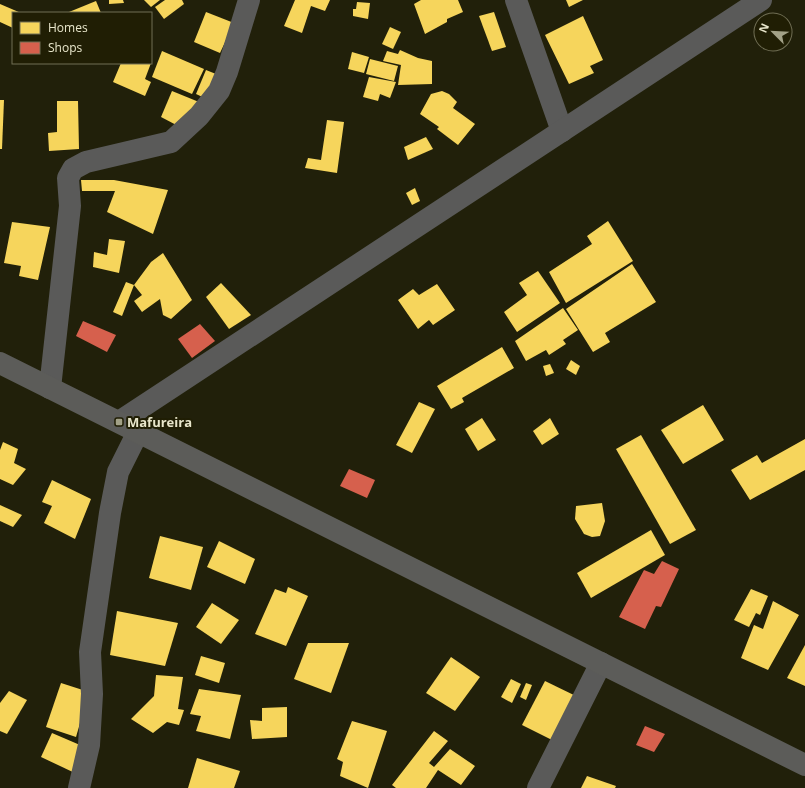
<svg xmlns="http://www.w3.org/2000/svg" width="805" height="788" viewBox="0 0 805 788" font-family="'Open Sans',sans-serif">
  <rect width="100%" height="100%" fill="#21200a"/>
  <g fill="#f6d55c">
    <polygon points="109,0 123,0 124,3 109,4"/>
    <polygon points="144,0 160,0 151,7"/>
    <polygon points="165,0 182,0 184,4 164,19 155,7"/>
    <polygon points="295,0 330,0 325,11 311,6 302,33 284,26"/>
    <polygon points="421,0 458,0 463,12 447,19 447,22 425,34 414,4"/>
    <polygon points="566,0 583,0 569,7"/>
    <polygon points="96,1 101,13 70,13 69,12"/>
    <polygon points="357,2 370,3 368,19 353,16 353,9 356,9"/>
    <polygon points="0,4 21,13 13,13 13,28 0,22"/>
    <polygon points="206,12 234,23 220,53 194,42"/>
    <polygon points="494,12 506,47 492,51 479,16"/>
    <polygon points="583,16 603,60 590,66 594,73 569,84 545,35"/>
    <polygon points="390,27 401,32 393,49 382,44"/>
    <polygon points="400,50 418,58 432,61 432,84 398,85 401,65 383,61 387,51 398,54"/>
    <polygon points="162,51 204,69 192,94 152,77"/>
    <polygon points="352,52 369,57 364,73 348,69"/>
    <polygon points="370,59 398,66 394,81 366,74"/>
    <polygon points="121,63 151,63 145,79 151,82 145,96 113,82"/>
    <polygon points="206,70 221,76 209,100 196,94"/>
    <polygon points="369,77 396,82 390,98 380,94 378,101 363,97"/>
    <polygon points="172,91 199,102 182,128 161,117"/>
    <polygon points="442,91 449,94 457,102 453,108 475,124 458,145 437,129 439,127 420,114 431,94"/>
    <polygon points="0,100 4,100 2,149 0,149"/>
    <polygon points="57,101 78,101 79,149 49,151 48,133 57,132"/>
    <polygon points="327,120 344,122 337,173 305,168 308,158 321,160"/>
    <polygon points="426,137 433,149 408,160 404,147"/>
    <polygon points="81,180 114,180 168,190 153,234 107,212 115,191 82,191"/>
    <polygon points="415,188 420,201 412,205 406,193"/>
    <polygon points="608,221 633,261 566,303 549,272 592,244 587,236"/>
    <polygon points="12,222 50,227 38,280 19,276 21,266 4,263"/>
    <polygon points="109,239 125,241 119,273 93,267 94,252 107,255"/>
    <polygon points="163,253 192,300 171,319 163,315 160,299 142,312 134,301 142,295 134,285 122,316 113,312 126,282 134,285 151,262"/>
    <polygon points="632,264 656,302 605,333 610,342 593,352 566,309"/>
    <polygon points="538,271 560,303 517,332 504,312 527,295 519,283"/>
    <polygon points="221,283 251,315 229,329 206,297"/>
    <polygon points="437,284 455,310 433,325 429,320 418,329 398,300 413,289 419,295"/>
    <polygon points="563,308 578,330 563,340 566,344 549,355 546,350 526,361 515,341"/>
    <polygon points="502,347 514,368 462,398 464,402 451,409 437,386"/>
    <polygon points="571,360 580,366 576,375 566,369"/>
    <polygon points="550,364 554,373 546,376 543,366"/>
    <polygon points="419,402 435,409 412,453 396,445"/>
    <polygon points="703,405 724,440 683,464 661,430"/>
    <polygon points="482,418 496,440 478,451 465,429"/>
    <polygon points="550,418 559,434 542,445 533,431"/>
    <polygon points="641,435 696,530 670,544 616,449"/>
    <polygon points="805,439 805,470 750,500 731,470 757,455 762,463"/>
    <polygon points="3,442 18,449 14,463 26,469 13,485 0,479 0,450"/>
    <polygon points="52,480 91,499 75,539 44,523 52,506 42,502"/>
    <polygon points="602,503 605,521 600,536 592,537 584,534 575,519 576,506"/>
    <polygon points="0,505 22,515 13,527 0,521"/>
    <polygon points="651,530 665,555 591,598 577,573"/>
    <polygon points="160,536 203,547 191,590 149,578"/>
    <polygon points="219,541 255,559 245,584 207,567"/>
    <polygon points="288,587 308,596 286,646 255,634 275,589 286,593"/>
    <polygon points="751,589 768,596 760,615 756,613 749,627 734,620"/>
    <polygon points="773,601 799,615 768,670 741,658 754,625 763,629"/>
    <polygon points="212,603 239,620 221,644 196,627"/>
    <polygon points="117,611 178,623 165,666 110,655"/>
    <polygon points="308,643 349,643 331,693 294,679"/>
    <polygon points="805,645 805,686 787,678"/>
    <polygon points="201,656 225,663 219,683 195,675"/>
    <polygon points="451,657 480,677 455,711 426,693"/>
    <polygon points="156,675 183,677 178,709 184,710 179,725 167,722 153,733 131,719 154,696"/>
    <polygon points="511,679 521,684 512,703 501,697"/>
    <polygon points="545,681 582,699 558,743 522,725"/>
    <polygon points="61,683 89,692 76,737 46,727"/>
    <polygon points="526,683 532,685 526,700 520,697"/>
    <polygon points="199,689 241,695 230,739 196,731 201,716 190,714"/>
    <polygon points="9,691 27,700 7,734 0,731 0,703"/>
    <polygon points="287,707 287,737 252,739 250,720 262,721 262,708"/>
    <polygon points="352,721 387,731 368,788 340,776 343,762 337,759"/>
    <polygon points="434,731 448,741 429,763 434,767 450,749 475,766 461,785 438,770 426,788 396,788 392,785"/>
    <polygon points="52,733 87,748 77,774 41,757"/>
    <polygon points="197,758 240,771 234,788 188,788"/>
    <polygon points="587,776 616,786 615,788 581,788"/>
  </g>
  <g fill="#d6604d">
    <polygon points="83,321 116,335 107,352 76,336"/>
    <polygon points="200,324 215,341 192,358 178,339"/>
    <polygon points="349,469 375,480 367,498 340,486"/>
    <polygon points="662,561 679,569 661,607 656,606 645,629 619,617 644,570 654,574"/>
    <polygon points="645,726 665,734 654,752 636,745"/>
  </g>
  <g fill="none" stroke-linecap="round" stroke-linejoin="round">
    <g stroke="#5a5a59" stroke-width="22">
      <polyline points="516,0 562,131"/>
      <polyline points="50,388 70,206 68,178 73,169 86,162 171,142 199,116 219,91 227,72 249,0"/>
      <polyline points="119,422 761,0"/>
      <polyline points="79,788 89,745 92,694 90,652 110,513 118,472 138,432"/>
      <polyline points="538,788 601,663"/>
    </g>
    <polyline stroke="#5c5c59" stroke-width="22" points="0,363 805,765"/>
  </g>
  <rect fill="#a2a187" stroke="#201e04" stroke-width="1.5" x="115" y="418" width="8" height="8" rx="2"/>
  <g text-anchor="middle" stroke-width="4" stroke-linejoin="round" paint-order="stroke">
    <g font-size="13" font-weight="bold" fill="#e8e6cb" stroke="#201e04" text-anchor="start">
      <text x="127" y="427">Mafureira</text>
    </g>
  </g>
  <rect x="12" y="12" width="140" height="52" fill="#201e04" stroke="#706e54"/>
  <rect x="20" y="22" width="20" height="12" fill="#f6d55c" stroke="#706e54"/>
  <text x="48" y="32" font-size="12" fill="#e8e6cb">Homes</text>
  <rect x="20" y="42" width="20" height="12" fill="#d6604d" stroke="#706e54"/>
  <text x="48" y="52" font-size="12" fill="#e8e6cb">Shops</text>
  <g transform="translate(773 32) rotate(294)"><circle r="19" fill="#201e04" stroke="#706e54"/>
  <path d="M0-3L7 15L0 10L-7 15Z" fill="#a2a187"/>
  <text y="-6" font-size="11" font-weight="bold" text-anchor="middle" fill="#e8e6cb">N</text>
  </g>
</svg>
